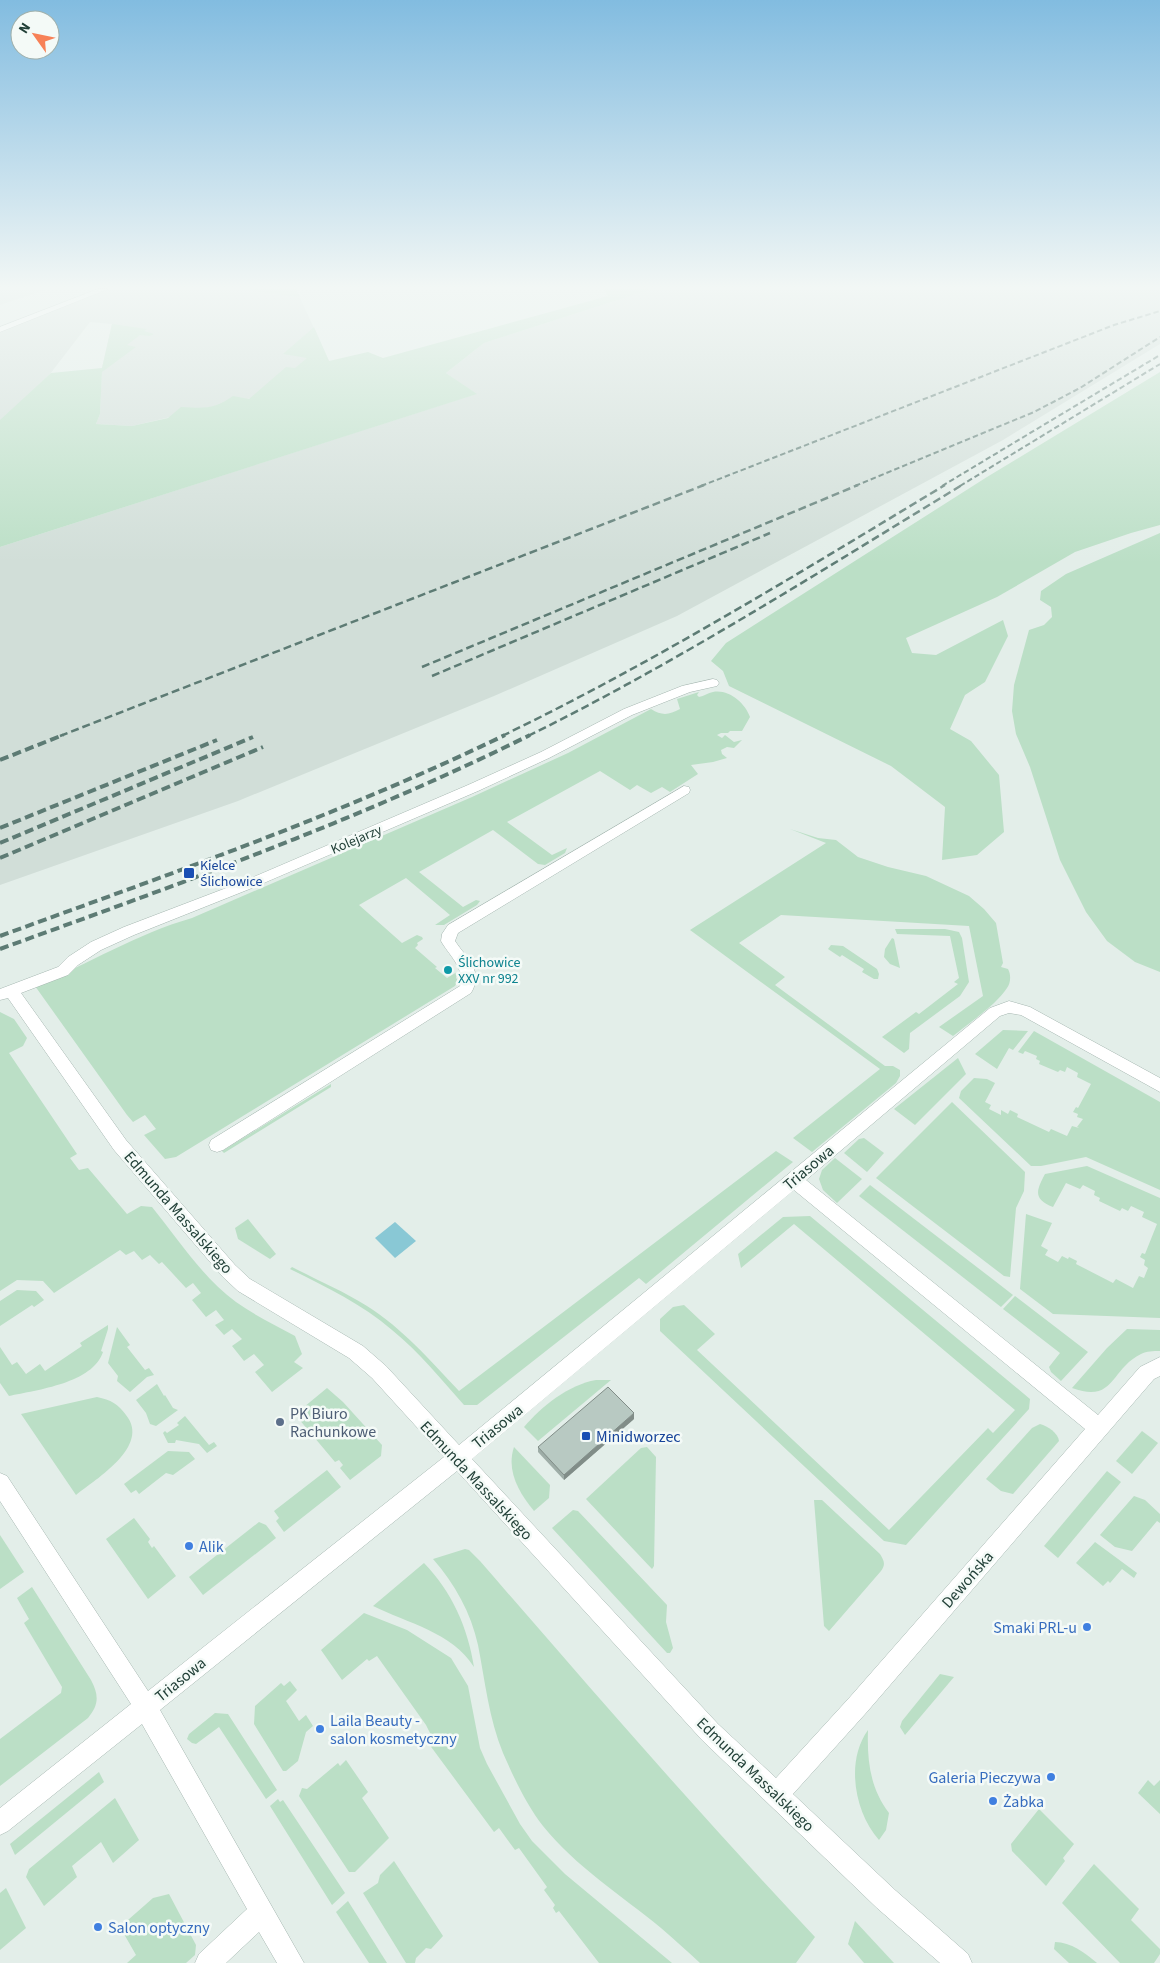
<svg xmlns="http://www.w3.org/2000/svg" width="1160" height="1963" viewBox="0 0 1160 1963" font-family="'Source Sans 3',sans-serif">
  <rect width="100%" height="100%" fill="#e3eee9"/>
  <g fill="#d1ded8">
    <polygon points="0,289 48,289 0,305"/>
    <polygon points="106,289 296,289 329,361 269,394 132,426 96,424 100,414 102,368 112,324 90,322 50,374 0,422 0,330 75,299"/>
    <polygon points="652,289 1160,289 1160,344 1003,440 677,616 494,696 238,801 0,885 0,547 476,394 446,373 484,343"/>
  </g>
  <g fill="#bbdfc6">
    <polygon points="251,289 296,289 300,297 259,292"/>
    <path d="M604,289H652L484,343L446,373L477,394L0,547V420L51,373L102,368L112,324L147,329L144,331L154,334L150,336L140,335L127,345L136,347L102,372L100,414L96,424L132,426L168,418L181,407C204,408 213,410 233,396L249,399L286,367L295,368L307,358L283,354L314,327L329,361L368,352L383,358L608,296Z"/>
    <polygon points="1160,372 1160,525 1131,533 1075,552 997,597 906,638 912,653 936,655 1003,620 1008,636 985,682 965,695 950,729 971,741 999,775 1004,832 977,855 942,860 945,807 891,766 729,686 723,671 711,661 726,643 987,477"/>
    <polygon points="1160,533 1160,972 1135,962 1107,941 1086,912 1060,860 1030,767 1016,734 1012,711 1014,685 1029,630 1044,625 1052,617 1051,607 1040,600 1041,591 1066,574"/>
    <path d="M699,692L697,695L699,697C704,696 708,693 713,692C729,689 745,703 750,717L742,731H730L728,733H721L717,735L722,738L725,735L734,742L742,740L734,748L727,747L721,750L722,754L727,758L713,762L691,765L698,774L670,792L662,787L651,793L637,785L630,790L600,771L507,822L552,855L567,848L565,853L545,865L538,864L493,830L419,872L463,907L476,900L480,901L477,905L444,925H435L450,915L406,878L359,905L402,943L417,935L422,937L423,939L417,943L418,945L415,948L437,967L435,968L447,978L457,972L456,978L458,980L455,986L176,1157L165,1159L144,1135L156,1129L145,1115L133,1122L127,1115L35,986C89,964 136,934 192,918L472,797L568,753L651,709C662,716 669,715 680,709L677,699Z"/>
    <path d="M790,829L818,838L836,840L858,857L888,867L926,876L969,896L984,909L996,923L1003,963L1001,967L1008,969C1011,974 1011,983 1007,988C997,1004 968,1024 953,1036L939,1027L983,996L969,926L781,915L739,943L785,977L775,985L885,1066H893L900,1070V1076L896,1083L812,1152L793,1138L880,1069L690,930L826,843Z"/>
    <polygon points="895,929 945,929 959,932 962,938 969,982 960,996 910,1033 909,1049 904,1053 882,1037 916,1012 919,1014 958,984 954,982 959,978 950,936 897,934"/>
    <polygon points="892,938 894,939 900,968 890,964 884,957 885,949"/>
    <polygon points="831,945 843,946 877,969 879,974 878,979 874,979 862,972 864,969 842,955 840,957 828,949"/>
    <path d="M0,1012L14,1019L27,1038L23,1046L9,1053L77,1154L70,1158L79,1170L88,1168L127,1214L141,1206L152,1207C178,1239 202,1277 236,1302C254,1315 275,1325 295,1336L302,1354L294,1362L303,1368L272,1392L255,1372L264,1365L254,1354L244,1361L232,1346L242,1339L232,1329L224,1335L215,1325L224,1320L216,1310L206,1317L192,1300L201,1293L193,1283L186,1288L162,1262L159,1264L150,1255L142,1260L134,1251L126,1255L120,1250L54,1293L43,1281L17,1280L0,1291Z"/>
    <polygon points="1003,1030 1028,1031 1013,1050 1009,1048 997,1069 975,1054"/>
    <polygon points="1034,1031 1160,1102 1160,1190 1086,1157 1041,1166 1031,1166 959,1098 961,1091 974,1078 987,1079 995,1083 985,1102 991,1105 989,1109 1001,1115 1001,1110 1008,1114 1010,1110 1018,1114 1017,1117 1049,1132 1051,1129 1067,1136 1072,1126 1079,1128 1077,1127 1083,1119 1077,1117 1078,1114 1073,1112 1076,1107 1078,1108 1091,1084 1077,1077 1078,1073 1067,1067 1065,1072 1060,1070 1058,1072 1039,1064 1040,1061 1036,1059 1037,1056 1025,1051 1023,1054 1018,1052"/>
    <polygon points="958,1058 966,1074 915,1125 894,1109"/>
    <polygon points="331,1084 331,1087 224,1153 222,1151"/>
    <polygon points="952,1102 1025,1172 1024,1191 1016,1208 1010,1277 1004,1276 876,1178"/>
    <polygon points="864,1138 884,1153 867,1172 844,1153 859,1139"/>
    <path d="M776,1151L793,1162L646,1284L639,1278L477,1405H464C441,1379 419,1352 392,1330C362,1304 326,1287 290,1269L292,1267C317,1280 343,1291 367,1306C402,1328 431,1361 459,1391Z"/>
    <polygon points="835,1158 862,1179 837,1203 823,1190 819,1179 822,1170"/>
    <path d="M1087,1166L1160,1198V1318L1053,1314L1020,1289L1026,1214L1052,1223L1041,1246L1048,1250L1045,1255L1058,1262L1062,1256L1068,1259L1069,1257L1077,1261L1076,1264L1113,1283L1116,1279L1133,1288L1139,1276L1144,1278L1148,1268L1144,1265L1145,1260L1140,1257L1142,1253L1145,1254L1157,1224L1142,1217L1144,1212L1131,1206L1128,1211L1122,1208L1120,1211L1099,1201L1100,1198L1094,1195L1095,1191L1083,1185L1080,1189L1066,1183L1053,1207C1033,1199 1036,1191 1045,1174Z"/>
    <polygon points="870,1185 995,1281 1013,1295 1001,1307 859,1196"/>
    <polygon points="810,1216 1030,1399 1029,1409 906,1545 884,1541 660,1331 660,1319 673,1307 684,1305 715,1334 697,1350 889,1530 988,1428 993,1433 1015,1410 794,1224 741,1268 738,1254 783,1217"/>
    <polygon points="248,1219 276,1254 270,1259 238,1239 235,1228"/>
    <polygon points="17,1290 36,1291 44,1300 34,1307 32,1305 0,1326 0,1301"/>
    <polygon points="1015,1296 1088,1352 1061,1381 1051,1372 1049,1367 1060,1353 1003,1309"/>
    <path d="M108,1325V1329L101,1351L103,1352C93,1383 37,1390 9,1396L0,1383V1347L12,1365L17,1362L26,1374L40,1364L45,1371L82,1346L80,1343Z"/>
    <polygon points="117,1327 130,1345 127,1347 145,1370 149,1368 154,1375 147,1377 130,1392 117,1381 118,1376 108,1363"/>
    <path d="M1127,1329L1160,1330V1351C1153,1351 1147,1351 1141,1354C1110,1369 1115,1404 1072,1388L1107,1348Z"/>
    <path d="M596,1380H611L538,1441L524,1427C542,1406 568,1385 596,1380Z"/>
    <polygon points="157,1384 164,1396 165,1395 173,1408 178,1410 156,1426 150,1424 146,1413 136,1400"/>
    <polygon points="327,1388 343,1402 382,1445 381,1456 350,1480 340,1468 343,1465 339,1460 335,1462 298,1418 307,1411 304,1407"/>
    <path d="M97,1397C111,1400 118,1404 126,1415C151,1446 96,1479 76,1495L21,1414Z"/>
    <polygon points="185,1416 209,1445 214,1442 217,1446 207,1453 199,1444 176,1440 175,1443 168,1443 163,1433 165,1431 167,1433 179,1425 177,1423"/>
    <path d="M1040,1424C1048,1426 1058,1433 1059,1441L1013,1494L1001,1491L986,1479L1032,1428Z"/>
    <polygon points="1142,1431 1158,1443 1132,1474 1116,1461"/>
    <path d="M514,1447L550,1485L549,1498L534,1511C519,1493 506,1471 514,1447Z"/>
    <polygon points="647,1447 656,1457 654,1566 652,1569 586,1499 641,1448"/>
    <polygon points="168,1451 189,1452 195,1459 173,1475 166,1473 139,1494 136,1490 131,1493 124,1484"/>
    <polygon points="327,1470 341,1487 284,1532 276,1521 279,1518 274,1511"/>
    <polygon points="1107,1471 1121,1482 1058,1558 1044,1546"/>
    <polygon points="1134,1496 1145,1500 1160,1514 1160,1523 1157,1521 1132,1551 1115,1547 1100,1535"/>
    <path d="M814,1500H822L880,1554C884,1561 886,1564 881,1571L829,1631L824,1626Z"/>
    <polygon points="573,1510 578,1511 667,1605 666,1622 673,1648 670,1653 667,1653 552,1528"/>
    <polygon points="134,1518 150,1539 148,1542 152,1548 154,1546 176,1576 148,1599 106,1539"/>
    <polygon points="259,1522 266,1525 276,1538 203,1595 189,1577"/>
    <polygon points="0,1535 24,1572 0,1589"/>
    <polygon points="1095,1542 1137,1573 1134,1578 1122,1569 1110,1583 1108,1581 1103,1586 1076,1563"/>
    <path d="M465,1549L469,1550L480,1561C590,1688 700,1815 815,1937L796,1963H700C687,1951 674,1939 661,1928C621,1895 576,1867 543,1826C526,1804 514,1778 503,1753C489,1719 485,1681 478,1645C471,1613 455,1584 433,1559Z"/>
    <path d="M424,1563C452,1592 468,1628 474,1667C452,1632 407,1623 373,1606Z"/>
    <path d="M32,1587L91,1680C99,1695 99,1705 88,1718L0,1786V1739L61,1693L62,1687L24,1623L29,1619L17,1598Z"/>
    <polygon points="364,1613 407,1630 451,1658 468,1686 480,1748 487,1764 520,1824 532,1841 565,1874 672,1963 599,1963 559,1911 556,1913 553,1908 555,1905 544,1890 547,1887 519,1848 515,1850 499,1828 494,1832 426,1740 431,1735 426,1725 377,1656 369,1661 367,1659 342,1680 321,1650"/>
    <polygon points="940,1674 954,1677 905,1735 900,1727 902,1721"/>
    <polygon points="290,1681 297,1690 286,1701 299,1721 306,1715 313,1726 306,1732 298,1761 286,1771 283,1771 254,1724 255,1706 281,1683 284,1686"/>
    <polygon points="215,1713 228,1714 277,1790 266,1799 219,1727 196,1744 192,1743 187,1739 189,1734"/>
    <path d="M868,1730C867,1761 870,1788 889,1813L886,1830L879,1840C855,1813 845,1762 868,1730Z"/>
    <polygon points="346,1760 368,1792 362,1798 389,1838 355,1872 349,1872 299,1796 302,1788 307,1789 338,1763 340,1766"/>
    <polygon points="99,1772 104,1782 15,1855 10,1844"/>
    <polygon points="1148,1780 1154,1786 1160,1780 1160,1814 1138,1793"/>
    <polygon points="115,1798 139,1840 113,1863 101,1842 72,1866 77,1877 44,1906 26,1877 29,1869"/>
    <polygon points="278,1799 280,1802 283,1800 345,1893 332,1905 270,1806"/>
    <polygon points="1039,1809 1074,1844 1063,1858 1065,1861 1046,1886 1012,1851 1011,1844"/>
    <polygon points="394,1861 443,1936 431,1949 426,1948 416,1958 415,1963 406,1963 363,1893 378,1883 380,1875"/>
    <polygon points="1094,1864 1139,1909 1131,1920 1160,1949 1160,1954 1154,1963 1120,1963 1062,1903"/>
    <polygon points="6,1888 26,1928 0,1950 0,1893"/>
    <polygon points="169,1894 196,1945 195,1955 186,1963 127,1963 136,1955 120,1927 153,1898"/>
    <polygon points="348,1901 387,1963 369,1963 336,1912"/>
    <polygon points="855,1921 894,1963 864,1963 848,1944"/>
    <path d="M1055,1942C1071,1942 1085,1953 1097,1963H1069L1054,1949Z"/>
  </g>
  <polygon fill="#89c8d5" points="395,1222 416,1241 395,1258 375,1238"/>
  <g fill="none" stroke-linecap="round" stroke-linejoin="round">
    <g stroke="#a5b6b0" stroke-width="1">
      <g id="minor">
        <polygon points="98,289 108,289 0,332 0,327"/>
        <path d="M713,679L717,680L719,683L717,686L690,692L632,715L549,758L478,791L252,888L134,935L101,950L78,965L68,975L21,993L126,1140L235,1265L250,1279L363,1346L386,1366L459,1445L990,1008L1009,1001L1030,1007L1160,1078V1092L1021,1015L1009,1013L1000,1016L806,1180L1098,1415L1140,1367L1160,1357V1376L1154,1379L866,1713L793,1794L895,1890L968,1954L972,1963H940L877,1908L702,1740L457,1471L160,1710L304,1963H277L259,1932L226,1963H195L199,1954L247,1909L142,1724L8,1831L0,1835V1808L131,1704L0,1501V1473L7,1476L148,1691L444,1457L372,1378L349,1358L238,1291L223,1277L114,1150L8,998L0,1000V989L58,967L68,957L91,942L124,927L242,882L468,785L541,752L624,709L682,686ZM794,1190L1085,1429L850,1697L776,1778L718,1724L472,1459Z"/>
        <path d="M684,786L689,787L690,790L689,793L458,933L455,941C467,959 484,971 471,993L223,1150L217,1152L211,1150L209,1145L211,1140L460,986C466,969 448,954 441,941L442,934L448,925Z"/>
      </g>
    </g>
    <use href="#minor" fill="#fff" fill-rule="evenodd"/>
    <g stroke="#5d7b74" stroke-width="2" stroke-dasharray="5.5 3" stroke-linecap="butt">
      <polyline points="701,486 1114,325 1160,311"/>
      <polyline points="855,486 1034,412 1080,388 1160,337"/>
      <polyline points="942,486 1160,355"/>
      <polyline points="960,486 1160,364"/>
    </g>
    <g stroke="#5d7b74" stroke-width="2.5" stroke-dasharray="8 4" stroke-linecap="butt">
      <polyline points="422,667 858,485"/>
      <polyline points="432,676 770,533"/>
      <polyline points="60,736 704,485"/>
      <path d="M502,736C655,662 799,573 945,485"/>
      <path d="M528,736C678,662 819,572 962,485"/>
    </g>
    <g stroke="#5d7b74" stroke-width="4" stroke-dasharray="9 4.5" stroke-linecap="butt">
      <polyline points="0,760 63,735"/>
      <polyline points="0,828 217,740"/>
      <polyline points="0,843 253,737"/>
      <polyline points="0,858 263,747"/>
      <path d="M0,936C170,874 342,814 505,735"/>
      <path d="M0,949C179,884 359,820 530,735"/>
    </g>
  </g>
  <polygon fill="#9eada7" points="634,1419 564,1480 538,1452 538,1447"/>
  <polygon fill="#818d88" points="634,1413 634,1419 564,1480 564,1475"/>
  <polygon fill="#b8c9c2" stroke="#818d88" points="608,1387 634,1413 564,1475 538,1447"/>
  <linearGradient id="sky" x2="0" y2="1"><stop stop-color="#82bce0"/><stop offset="0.51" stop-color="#f2f7f5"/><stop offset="1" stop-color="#f2f7f5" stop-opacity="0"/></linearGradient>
  <rect width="1160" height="563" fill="url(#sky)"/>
  <g fill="#1a4fb4" stroke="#f4faf7" stroke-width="2">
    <rect x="183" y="867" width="12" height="12" rx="2.5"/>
    <rect x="581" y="1431" width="10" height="10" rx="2.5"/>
  </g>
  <circle fill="#0f9aa8" stroke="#f4faf7" stroke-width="2" cx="448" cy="970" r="5"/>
  <circle fill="#5c6f8a" stroke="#f4faf7" stroke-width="2" cx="280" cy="1422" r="5"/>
  <g fill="#3f7fe0" stroke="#f4faf7" stroke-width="2">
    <circle cx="189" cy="1546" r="5"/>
    <circle cx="1087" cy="1627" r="5"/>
    <circle cx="320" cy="1729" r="5"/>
    <circle cx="1051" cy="1777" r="5"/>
    <circle cx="993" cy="1801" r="5"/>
    <circle cx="98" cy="1927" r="5"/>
  </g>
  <g text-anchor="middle" stroke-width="5" stroke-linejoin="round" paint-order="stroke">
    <g font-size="14" fill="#224038" stroke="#f4faf7">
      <text transform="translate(356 839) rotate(-23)" y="5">Kolejarzy</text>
    </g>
    <g font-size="14" fill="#164399" stroke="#f4faf7" text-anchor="start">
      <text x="200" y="870">Kielce<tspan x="200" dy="16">Ślichowice</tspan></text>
    </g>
    <g font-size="14" fill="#0d838f" stroke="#f4faf7" text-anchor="start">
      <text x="458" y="967">Ślichowice<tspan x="458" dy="16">XXV nr 992</tspan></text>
    </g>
    <g font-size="16" fill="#224038" stroke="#f4faf7">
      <text transform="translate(808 1167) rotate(-40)" y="6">Triasowa</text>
      <text transform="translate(179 1212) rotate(49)" y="6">Edmunda Massalskiego</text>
      <text transform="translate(497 1426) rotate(-39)" y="6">Triasowa</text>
      <text transform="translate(477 1480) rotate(47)" y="6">Edmunda Massalskiego</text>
      <text transform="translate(967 1579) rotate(-49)" y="6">Dewońska</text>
      <text transform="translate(180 1679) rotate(-39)" y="6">Triasowa</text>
      <text transform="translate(756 1774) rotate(44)" y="6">Edmunda Massalskiego</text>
    </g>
    <g font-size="16" fill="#4e5e75" stroke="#f4faf7" text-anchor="start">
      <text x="290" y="1419">PK Biuro<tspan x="290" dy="18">Rachunkowe</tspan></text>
    </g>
    <g font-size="16" fill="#164399" stroke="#f4faf7" text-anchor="start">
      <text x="596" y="1442">Minidworzec</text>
    </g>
    <g font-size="16" fill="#366cbe" stroke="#f4faf7" text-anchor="start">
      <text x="199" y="1552">Alik</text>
      <text x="1077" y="1633" text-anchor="end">Smaki PRL-u</text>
      <text x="330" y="1726">Laila Beauty -<tspan x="330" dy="18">salon kosmetyczny</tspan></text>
      <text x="1041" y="1783" text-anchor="end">Galeria Pieczywa</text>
      <text x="1003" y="1807">Żabka</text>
      <text x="108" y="1933">Salon optyczny</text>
    </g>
  </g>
  <g transform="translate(35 35) rotate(303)"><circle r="24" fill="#f4faf7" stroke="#a0b0ab"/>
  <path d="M0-4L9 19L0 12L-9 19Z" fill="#f78157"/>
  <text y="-8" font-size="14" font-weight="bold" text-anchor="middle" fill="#224038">N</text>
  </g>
</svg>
